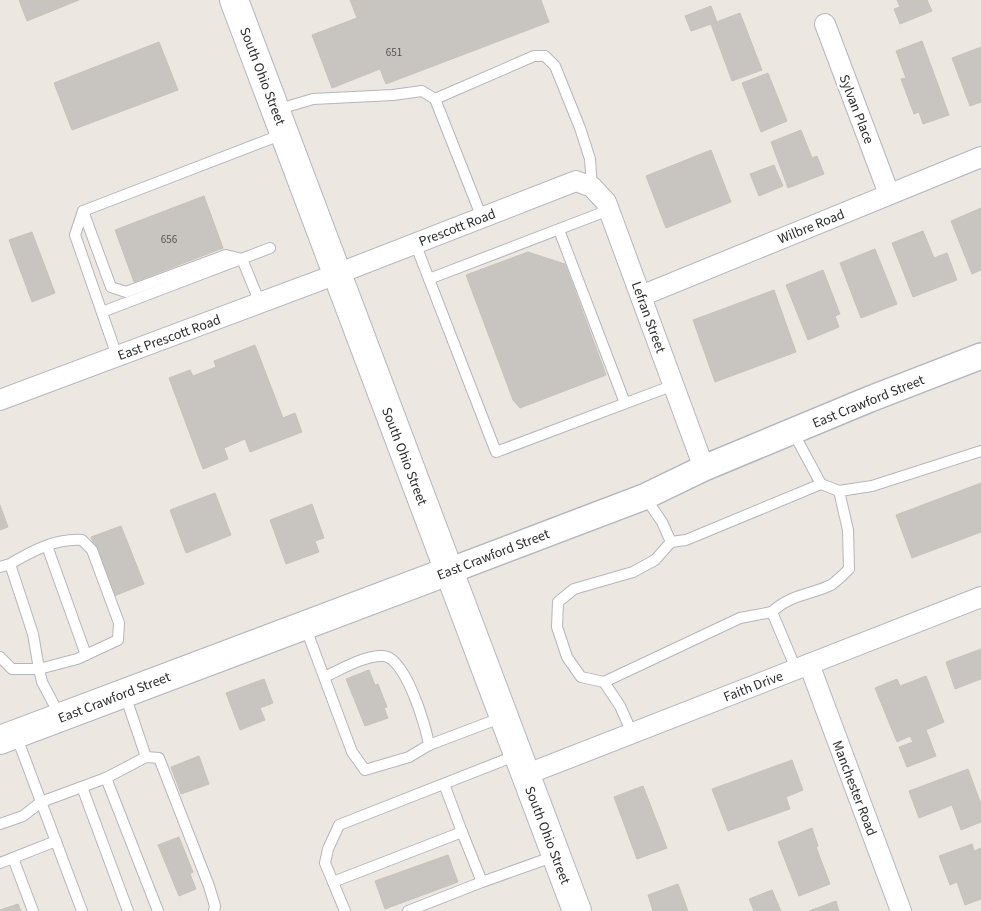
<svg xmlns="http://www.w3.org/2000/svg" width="981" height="911" viewBox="0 0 981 911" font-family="'Source Sans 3',sans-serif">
  <rect width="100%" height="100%" fill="#ece8e1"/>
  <g fill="#c8c4bf" stroke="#c7c3ba">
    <polygon points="19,0 79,0 27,21"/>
    <polygon points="350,0 541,0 549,22 386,84 380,69 332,88 312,35 357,18"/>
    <polygon points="897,0 927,0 932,11 900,24 894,9 900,7"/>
    <polygon points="711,6 717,22 691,31 685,16"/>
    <polygon points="740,13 762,70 732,81 711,24"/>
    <polygon points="922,41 949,115 923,124 919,112 914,114 901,79 906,78 896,51"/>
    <polygon points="159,42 178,90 72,130 54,83"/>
    <polygon points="981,47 981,102 970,106 952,58"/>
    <polygon points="768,73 787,121 761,132 742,83"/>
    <polygon points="801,130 812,158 817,156 824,174 788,188 771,142"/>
    <polygon points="711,150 731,202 666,228 646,176"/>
    <polygon points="774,165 783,186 759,196 750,174"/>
    <polygon points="204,196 223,248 134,282 115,230"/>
    <polygon points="981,208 981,270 972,274 951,221"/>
    <polygon points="923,231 934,258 947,253 957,280 913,297 892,243"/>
    <polygon points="32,232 55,293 32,302 9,240"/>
    <polygon points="875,249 897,304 861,318 840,263"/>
    <polygon points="528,252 565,264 606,375 520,408 513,400 466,275"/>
    <polygon points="823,270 840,314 835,316 839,327 808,340 786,285"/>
    <polygon points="774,290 796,352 715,382 693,320"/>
    <polygon points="255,345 283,418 295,413 302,432 250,452 245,439 224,448 228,459 203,469 169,378 190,370 193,376 216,367 214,361"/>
    <polygon points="981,483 981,532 912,558 896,515"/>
    <polygon points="215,493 231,535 186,553 170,510"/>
    <polygon points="312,504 324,538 315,541 319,552 286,564 270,520"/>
    <polygon points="0,505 8,527 0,530"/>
    <polygon points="121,526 144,584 114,596 91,537"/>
    <polygon points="981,649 981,679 955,689 946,662"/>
    <polygon points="369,670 375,685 378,684 387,707 384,708 388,718 365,726 346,679"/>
    <polygon points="926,676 944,722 926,730 936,756 907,767 899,747 913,742 910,736 897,742 875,688 897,679 900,686"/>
    <polygon points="264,679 273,703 260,708 265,720 240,730 226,693"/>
    <polygon points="199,756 209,784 181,794 171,767"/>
    <polygon points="792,760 803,790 786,797 790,809 728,831 712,789"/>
    <polygon points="968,769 981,804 981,822 961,830 952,805 919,818 909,791"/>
    <polygon points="643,786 667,848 637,859 614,797"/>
    <polygon points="812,828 818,846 816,847 830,884 799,896 778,842"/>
    <polygon points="179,837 193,872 190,874 196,889 179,896 158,845"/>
    <polygon points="972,844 974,851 981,848 981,899 965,905 957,882 950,885 939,856"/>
    <polygon points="448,855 458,882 385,909 375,881"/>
    <polygon points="678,884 688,911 653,911 648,895"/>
    <polygon points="772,890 781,911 754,911 749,899"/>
    <polygon points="836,901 839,911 809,911"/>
    <polygon points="18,904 21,911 0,911 0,910"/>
  </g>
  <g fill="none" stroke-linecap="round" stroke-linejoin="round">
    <g stroke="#b4b6be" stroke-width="12">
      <g id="service">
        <polyline points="435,99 534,56 545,56 555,66 580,128 590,159 592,187"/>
        <polyline points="276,110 313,99 393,95 422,91 435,99 482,218"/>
        <polyline points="83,211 111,287 126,292 226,255 242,259"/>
        <polyline points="559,230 625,403"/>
        <polyline points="415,243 496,452 674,385"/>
        <polyline points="242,259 260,303"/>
        <polyline points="429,279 609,210"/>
        <polyline points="102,312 270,248"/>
        <polyline points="117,356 75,235 83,211 283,134"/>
        <polyline points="793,432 821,484 839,491 872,486 981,451"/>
        <polyline points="645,497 662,522 671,542 686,540 821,484"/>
        <polyline points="671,542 655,560 633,572 574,589 558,602 557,627 567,657 581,677 604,682 740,618 772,612"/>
        <polyline points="47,546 86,655"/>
        <path d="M0,567L10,564L33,634L39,669L77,659L118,640L119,623L92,550L82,540C56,538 32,551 10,564"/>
        <path d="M305,626L352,752L365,770L409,757L429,745C426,726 405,656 383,656C365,655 340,670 324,677"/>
        <polyline points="0,657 12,669 39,669 42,682 60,716"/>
        <path d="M796,669L772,612C789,595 810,595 831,585C837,581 844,574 849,569L848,530L839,491"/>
        <polyline points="604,682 620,706 632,733"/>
        <polyline points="16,735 82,911"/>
        <polyline points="429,745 503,717"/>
        <polyline points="146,757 159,758 209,886 215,906 214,911"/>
        <polyline points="106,778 158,911"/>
        <polyline points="82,787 128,911"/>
        <polyline points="0,824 23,816 41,802 106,778 146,757 125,695"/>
        <polyline points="462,832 482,882 555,856"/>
        <polyline points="13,858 33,911"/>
        <polyline points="0,863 56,841"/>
        <polyline points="333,882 462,832 444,784"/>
        <polyline points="345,911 325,863 328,849 339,825 517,755"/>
        <polyline points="408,911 482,882"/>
      </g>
    </g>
    <g stroke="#b4b6be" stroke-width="22">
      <g id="minor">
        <polyline points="825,24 889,194"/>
        <polyline points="641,296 981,157"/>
        <polyline points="0,400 337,274 576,181 592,187 606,202 704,468"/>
        <polyline points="809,664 901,911"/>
        <polyline points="525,775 981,597"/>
      </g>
    </g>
    <g stroke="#b4b6be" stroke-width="28">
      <polyline id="tertiary" points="449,571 644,497 704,468 870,399 981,356"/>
    </g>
    <g stroke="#b4b6be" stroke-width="30">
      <g id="secondary">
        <polyline points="234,0 577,911"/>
        <polyline points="0,740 449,571"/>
      </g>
    </g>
    <use href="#service" stroke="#fff" stroke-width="10"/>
    <use href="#minor" stroke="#fff" stroke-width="20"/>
    <use href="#tertiary" stroke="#fff" stroke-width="25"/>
    <use href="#secondary" stroke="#fff" stroke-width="28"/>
  </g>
  <g text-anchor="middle" stroke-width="5" stroke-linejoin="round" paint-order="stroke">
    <g font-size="11" fill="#535251">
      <text x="394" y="56">651</text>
      <text x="169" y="243">656</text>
    </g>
    <g font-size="14" fill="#2c2c2c" stroke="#fff">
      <text transform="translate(263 76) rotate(69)" y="5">South Ohio Street</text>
      <text transform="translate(857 109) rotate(69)" y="5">Sylvan Place</text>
      <text transform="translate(811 226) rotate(-22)" y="5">Wilbre Road</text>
      <text transform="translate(457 227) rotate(-21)" y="5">Prescott Road</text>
      <text transform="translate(649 317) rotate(70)" y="5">Lefran Street</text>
      <text transform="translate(169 337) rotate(-20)" y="5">East Prescott Road</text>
      <text transform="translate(868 401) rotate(-22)" y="5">East Crawford Street</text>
      <text transform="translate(405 456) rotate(69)" y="5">South Ohio Street</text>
      <text transform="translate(493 554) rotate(-21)" y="5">East Crawford Street</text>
      <text transform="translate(753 686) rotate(-21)" y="5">Faith Drive</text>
      <text transform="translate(114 697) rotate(-21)" y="5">East Crawford Street</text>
      <text transform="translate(855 788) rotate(69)" y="5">Manchester Road</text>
      <text transform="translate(548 835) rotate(69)" y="5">South Ohio Street</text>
    </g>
  </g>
</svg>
